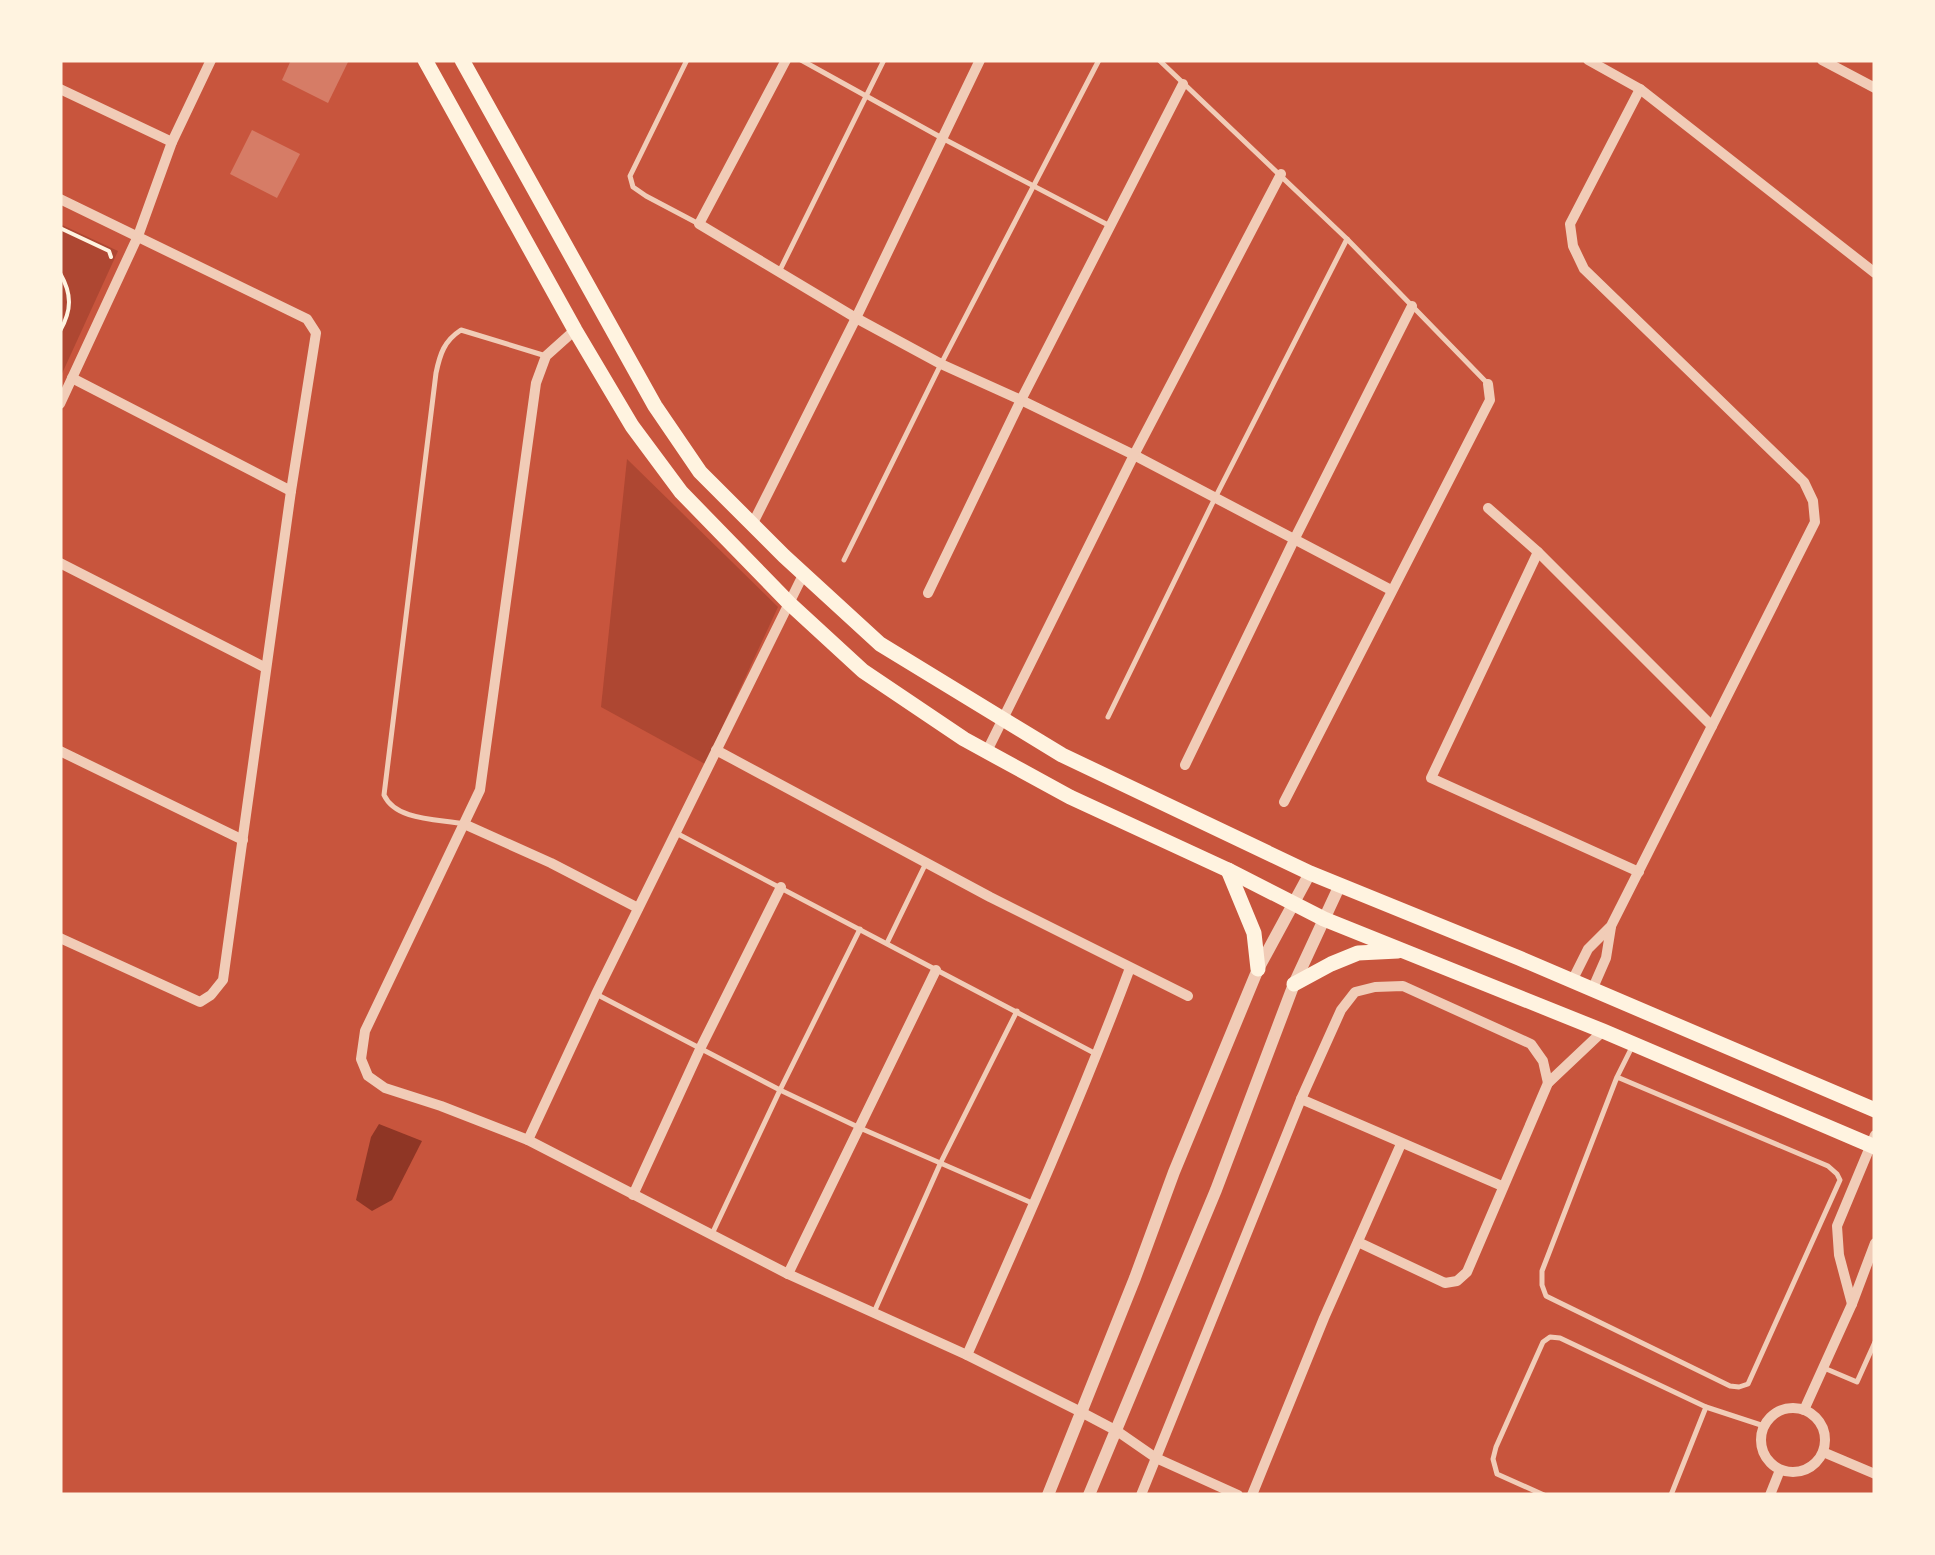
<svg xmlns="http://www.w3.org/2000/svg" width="1935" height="1555" viewBox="0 0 1935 1555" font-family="Merriweather,serif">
  <rect width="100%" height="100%" fill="#c8553d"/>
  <g fill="#ae4732">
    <polygon points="60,224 118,251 60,378"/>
    <polygon points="627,459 778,607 705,764 601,707"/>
  </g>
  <polygon fill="#8f3625" points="379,1124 422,1141 392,1200 372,1211 356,1200 371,1137"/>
  <g fill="#d67c66">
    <polygon points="291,60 349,60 328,103 282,80"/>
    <polygon points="252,130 300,154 277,198 230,174"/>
  </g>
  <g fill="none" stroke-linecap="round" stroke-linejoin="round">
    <g stroke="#fff3e0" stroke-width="4">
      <polyline points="60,228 109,251 111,257"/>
      <path d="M60,273C72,294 72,310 60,331"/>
    </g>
    <g stroke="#f1ccb7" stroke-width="5">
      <polyline points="687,60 630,176 633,187 646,196 699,224"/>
      <polyline points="801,60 942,138 1110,226"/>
      <polyline points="1159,60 1347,239 1488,384"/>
      <polyline points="780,270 884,60"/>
      <polyline points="844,560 941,364 1099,60"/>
      <polyline points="1108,717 1215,498 1347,239"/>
      <path d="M464,824C438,819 396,821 384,795L436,373C440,354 444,341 461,330L546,356"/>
      <polyline points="678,834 1098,1055"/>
      <polyline points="887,943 925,865"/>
      <polyline points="596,994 780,1090 860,1128 1032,1203"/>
      <polyline points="1617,1077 1828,1166 1837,1174 1840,1180 1748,1384 1739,1387 1730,1386 1546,1296 1542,1285 1542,1271 1617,1077 1632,1047"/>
      <polyline points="712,1234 780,1090 860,929"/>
      <polyline points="875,1310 941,1162 1017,1011"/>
      <polyline points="1824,1368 1857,1382 1875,1342"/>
      <polyline points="1544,1495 1497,1474 1493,1459 1496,1447 1543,1342 1550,1337 1560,1338 1706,1407 1764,1426"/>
      <polyline points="1671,1495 1706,1407"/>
    </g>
    <g stroke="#f1ccb7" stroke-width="10">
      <polyline points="786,60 699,224 856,318 941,364 1021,400 1134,455 1391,590"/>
      <polyline points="1588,60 1640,89 1875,273"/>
      <polyline points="1822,60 1875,88"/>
      <polyline points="60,89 172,142"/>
      <polyline points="60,199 307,319 316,333 291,491 223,980 211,995 200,1002 60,938"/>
      <polyline points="575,330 546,356 536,383 480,790 365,1031 361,1059 368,1076 385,1088 441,1106 528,1140 788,1274 967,1355 1081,1412 1117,1431 1156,1458 1238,1495"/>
      <polyline points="72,378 291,491"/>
      <polyline points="60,404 138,236 172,142 211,60"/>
      <polyline points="1488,508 1538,552 1712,726"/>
      <polyline points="752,525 856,318 980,60"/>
      <polyline points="1538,552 1431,778 1639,872"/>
      <polyline points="60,563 266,668"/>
      <polyline points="928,593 1021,400 1183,84"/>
      <polyline points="716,750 990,897 1188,996"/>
      <polyline points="60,751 243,840"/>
      <polyline points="987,751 1134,455 1281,174"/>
      <polyline points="1185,765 1295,538 1412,306"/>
      <polyline points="1284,802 1490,400 1488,384"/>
      <polyline points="464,824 551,863 638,908"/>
      <polyline points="1572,981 1588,949 1611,926 1815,522 1813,501 1804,482 1584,269 1573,246 1570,224 1640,89"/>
      <polyline points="1592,990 1606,958 1611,927"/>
      <polyline points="1301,1099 1502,1186"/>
      <polyline points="528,1140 596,994 804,573"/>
      <polyline points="633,1195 701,1047 781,887"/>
      <polyline points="1358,1242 1445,1283 1457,1281 1467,1272 1548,1083 1603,1031"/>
      <polyline points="788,1274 936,970"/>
      <polyline points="1852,1304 1839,1255 1837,1226 1875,1135"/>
      <path d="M967,1355C1024,1227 1081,1099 1130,968"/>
      <circle cx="1793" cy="1440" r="32"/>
      <polyline points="1804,1410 1852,1304 1875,1243"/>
      <polyline points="1823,1452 1875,1474"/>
      <polyline points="1141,1495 1301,1099 1341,1010 1355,992 1375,987 1403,986 1531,1044 1543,1061 1548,1083"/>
      <polyline points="1252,1495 1324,1318 1401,1144"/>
      <polyline points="1770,1495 1780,1470"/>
    </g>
    <g stroke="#f1ccb7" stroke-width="12">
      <polyline points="1048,1495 1135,1278 1174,1172 1258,969 1310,873"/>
      <polyline points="1089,1495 1216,1190 1294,984 1339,887"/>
    </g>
    <g stroke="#fff3e0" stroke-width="15">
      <polyline points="425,60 575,330 632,426 681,492 789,603 863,671 964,739 1070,797 1228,870 1324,919 1603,1031 1875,1147"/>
      <polyline points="462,60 655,406 700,472 784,556 880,644 1062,755 1310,873 1519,958 1875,1110"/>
      <polyline points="1228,870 1254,933 1258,969"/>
      <polyline points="1294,984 1331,964 1358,953 1398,951"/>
    </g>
  </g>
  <rect width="1935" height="1555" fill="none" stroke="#fff3e0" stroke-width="125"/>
</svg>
